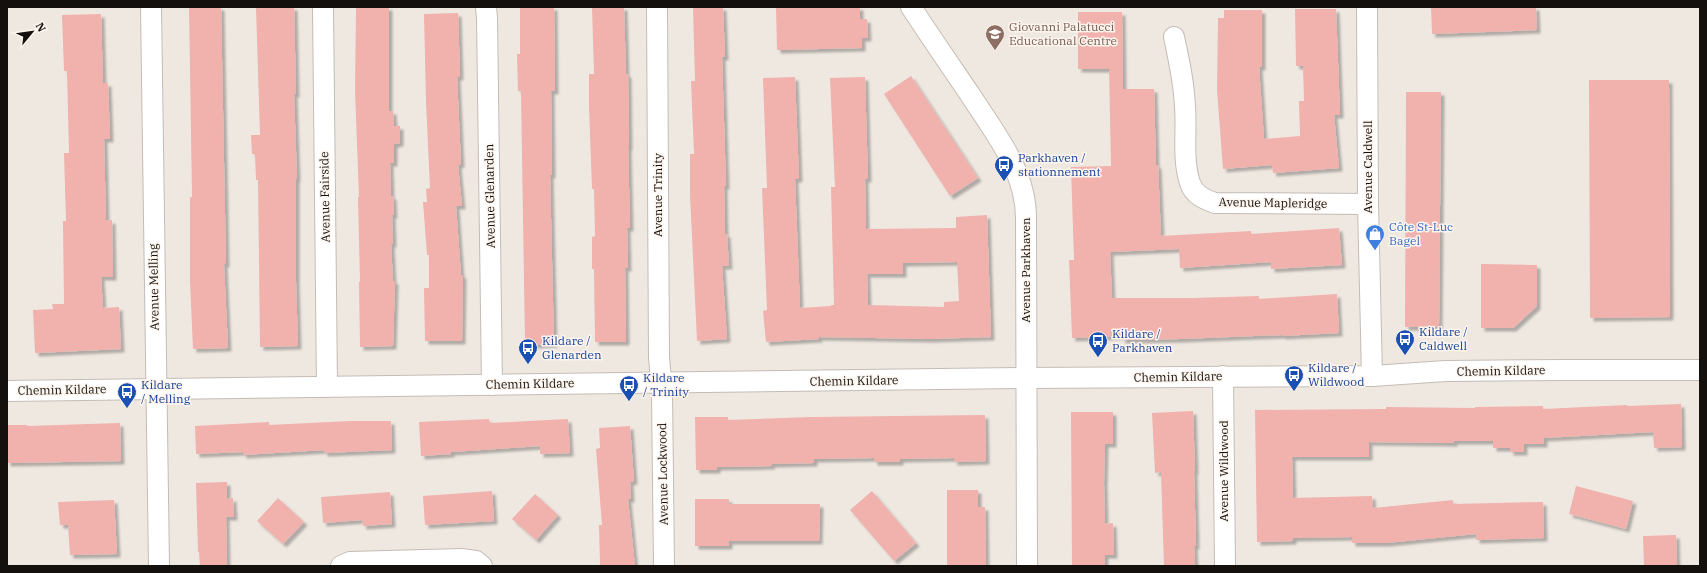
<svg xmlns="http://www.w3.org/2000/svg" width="1707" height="573" viewBox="0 0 1707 573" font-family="'IBM Plex Serif',serif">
  <defs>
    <filter id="shadow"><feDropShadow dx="3.5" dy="3.5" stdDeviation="1" flood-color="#0004"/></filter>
  </defs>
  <rect width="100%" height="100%" fill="#efe8e1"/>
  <g fill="#f1b1ad" fill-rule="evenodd" filter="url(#shadow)">
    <polygon points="189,7 221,7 226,264 224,264 228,348 193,349 190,282 190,197 192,197"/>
    <polygon points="256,7 294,7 296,94 294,94 297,179 296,179 296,281 298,346 260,347 258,180 256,180 255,154 252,154 251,135 260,135"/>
    <polygon points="356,7 389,7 389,111 393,111 394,126 400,126 400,143 394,144 394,163 390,163 391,196 393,196 394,215 392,215 393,244 391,244 393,281 395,281 393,346 360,347 359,282 360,282 358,197 359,197 355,91"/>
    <polygon points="520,7 554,7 555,91 551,91 552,175 550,175 554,344 525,345 521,91 518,91 517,54 520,54"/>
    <polygon points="592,7 624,7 626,74 628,74 629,147 628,147 630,228 627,228 628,268 625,268 626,342 595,342 594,269 592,269 592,237 595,236 594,189 592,189 589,107 589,74 594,74"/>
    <polygon points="693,7 723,7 725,57 722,57 726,186 724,186 725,234 727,234 729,266 722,266 727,339 697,341 690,195 690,154 694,154 691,81 695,81"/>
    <polygon points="776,7 860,7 860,19 867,19 868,38 862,38 862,48 777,50"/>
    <polygon points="1431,7 1536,7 1537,30 1432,34"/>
    <polygon points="1295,9 1336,9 1340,115 1334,115 1339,168 1273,173 1272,165 1223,169 1217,90 1218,18 1224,18 1224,10 1262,10 1262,67 1259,67 1264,139 1300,136 1299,101 1304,101 1303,66 1296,66"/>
    <polygon points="1078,12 1122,12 1123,89 1154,89 1156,165 1158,165 1161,236 1251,231 1251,234 1339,228 1342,265 1271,269 1271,262 1180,268 1179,249 1110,252 1112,298 1193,298 1259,296 1259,299 1337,294 1339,333 1282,336 1282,335 1180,339 1122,340 1122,336 1072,338 1069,260 1074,260 1071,167 1111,166 1109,69 1078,69"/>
    <polygon points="458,13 460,77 457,77 461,164 458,165 462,206 456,206 461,275 463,275 462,341 425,341 424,288 429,288 429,255 427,255 423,202 427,202 426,189 430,188 426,102 424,14"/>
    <polygon points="101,14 103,83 108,83 110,139 104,139 106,221 112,220 113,277 101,277 103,308 119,307 121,349 35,353 33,310 53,309 52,304 64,304 63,221 66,221 64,153 69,153 67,71 64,71 62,15"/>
    <polygon points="911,76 978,178 950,196 884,94"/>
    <path d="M795,77L799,179H795L800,308L831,306V305H834L831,187H835L830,78L865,77L868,179H865L866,229L956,228V217L987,215L991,337L930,339L819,337V339L766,342L763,311L767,310L762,188H767L763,78ZM957,262L959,301L944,302V307L868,305L867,274H903V263Z"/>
    <polygon points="1589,80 1669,80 1670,317 1590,318"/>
    <polygon points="1406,92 1441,92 1439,327 1405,327"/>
    <polygon points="1481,264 1537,265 1537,306 1513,328 1481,328"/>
    <polygon points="1681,404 1682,447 1654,448 1653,432 1544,438 1544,444 1524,444 1524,452 1510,452 1510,448 1493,448 1493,441 1454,441 1454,443 1369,442 1369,457 1292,457 1293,498 1372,496 1373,508 1453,500 1453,504 1543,502 1544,538 1476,540 1476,534 1386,543 1352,543 1352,537 1293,538 1293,541 1257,542 1255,410 1386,409 1386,407 1475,408 1475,407 1543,406 1543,409 1627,405 1627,406"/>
    <polygon points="1193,411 1195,471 1194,471 1196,546 1194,546 1195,566 1164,566 1161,472 1155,473 1152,413"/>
    <polygon points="1071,412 1113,412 1113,444 1105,444 1104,483 1105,524 1113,523 1114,555 1105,555 1105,566 1072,566"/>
    <polygon points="985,415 986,461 954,462 954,458 900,459 900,462 874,462 874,458 814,459 814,463 771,464 772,466 717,467 717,470 696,470 695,417 728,417 728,420 812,417"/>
    <polygon points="489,419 490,423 568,419 570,453 540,454 540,446 451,452 451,454 421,456 419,422"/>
    <polygon points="350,421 391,421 392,450 324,453 324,450 243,455 243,452 196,454 195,426 269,422 269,425"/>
    <polygon points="120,423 121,461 7,463 7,425 27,425 27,426"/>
    <polygon points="630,426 634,481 630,482 631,499 628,499 635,566 600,566 599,525 602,525 596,449 600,448 599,428"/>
    <polygon points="227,482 227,499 233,498 234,517 226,517 227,566 200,566 199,552 198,552 196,483"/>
    <polygon points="1576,486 1633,501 1626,529 1569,514"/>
    <polygon points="947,490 978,490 978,507 985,507 986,566 947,566"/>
    <polygon points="492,491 494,521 425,525 423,496"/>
    <polygon points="872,491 916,543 894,561 850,510"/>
    <polygon points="390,492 392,524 363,526 362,520 323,523 321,497"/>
    <polygon points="535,494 558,515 536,540 512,519"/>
    <polygon points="278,498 304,522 283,544 257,521"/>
    <polygon points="695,499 729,499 729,504 820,504 819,541 729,541 729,546 695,546"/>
    <polygon points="114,500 117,554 70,555 68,525 60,525 58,502"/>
    <polygon points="1676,535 1677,566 1644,566 1643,536"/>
  </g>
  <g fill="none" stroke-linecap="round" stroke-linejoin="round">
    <g stroke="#c4bcb6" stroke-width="22">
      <g id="minor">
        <polyline points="151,7 159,566"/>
        <polyline points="323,7 327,387"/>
        <polyline points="486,7 487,18 492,385"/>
        <polyline points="657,7 659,357 662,392 664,566"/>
        <path d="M911,7C930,36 950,65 969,93C994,132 1026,170 1026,218L1027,566"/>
        <polyline points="1367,7 1368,204 1372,376"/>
        <path d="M1174,37C1179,60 1184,83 1185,107C1187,131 1182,159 1190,183C1194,195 1204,199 1215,203L1368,204"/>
        <polyline points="1223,376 1225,566"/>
        <polyline points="7,391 1026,378 1372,376 1446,371 1569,370 1700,370"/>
        <polyline points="341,566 350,562 461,559 476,561 482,566"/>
      </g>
    </g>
    <use href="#minor" stroke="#fff" stroke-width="20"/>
  </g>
  <defs>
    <g id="school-pin" transform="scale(1)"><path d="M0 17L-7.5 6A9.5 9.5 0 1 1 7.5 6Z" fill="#8d6e63" stroke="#fdf5ee"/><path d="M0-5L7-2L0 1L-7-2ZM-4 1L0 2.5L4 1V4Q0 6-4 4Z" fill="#fff"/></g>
    <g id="bus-pin" transform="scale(1)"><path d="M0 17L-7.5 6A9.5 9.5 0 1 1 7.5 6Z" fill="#1a4fb4" stroke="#fdf5ee"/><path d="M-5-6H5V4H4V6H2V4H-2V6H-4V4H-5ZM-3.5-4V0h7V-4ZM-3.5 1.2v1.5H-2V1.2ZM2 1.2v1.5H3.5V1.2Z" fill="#fff"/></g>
    <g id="shop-pin" transform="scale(1)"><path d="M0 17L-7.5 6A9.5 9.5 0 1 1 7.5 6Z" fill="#3f7fe0" stroke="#fdf5ee"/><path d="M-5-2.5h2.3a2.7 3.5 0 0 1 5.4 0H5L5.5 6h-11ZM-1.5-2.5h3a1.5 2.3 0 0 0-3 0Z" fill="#fff"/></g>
  </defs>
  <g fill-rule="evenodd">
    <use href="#school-pin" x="995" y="34"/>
    <use href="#bus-pin" x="1004" y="165"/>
    <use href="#shop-pin" x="1375" y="234"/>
    <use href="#bus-pin" x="1405" y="339"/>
    <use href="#bus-pin" x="1098" y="341"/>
    <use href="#bus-pin" x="528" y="348"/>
    <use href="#bus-pin" x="1294" y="375"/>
    <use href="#bus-pin" x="629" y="385"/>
    <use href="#bus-pin" x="127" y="392"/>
  </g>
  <g text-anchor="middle" stroke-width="3" stroke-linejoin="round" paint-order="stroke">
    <g font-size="12" fill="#785e54" stroke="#fdf5ee" text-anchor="start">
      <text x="1009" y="31">Giovanni Palatucci<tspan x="1009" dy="14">Educational Centre</tspan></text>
    </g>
    <g font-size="12" fill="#164399" stroke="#fdf5ee" text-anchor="start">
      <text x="1018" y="162">Parkhaven /<tspan x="1018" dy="14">stationnement</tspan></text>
      <text x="1419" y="336">Kildare /<tspan x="1419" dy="14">Caldwell</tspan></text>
      <text x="1112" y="338">Kildare /<tspan x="1112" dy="14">Parkhaven</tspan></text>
      <text x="542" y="345">Kildare /<tspan x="542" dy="14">Glenarden</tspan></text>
      <text x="1308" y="372">Kildare /<tspan x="1308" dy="14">Wildwood</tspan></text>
      <text x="643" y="382">Kildare<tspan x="643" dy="14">/ Trinity</tspan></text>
      <text x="141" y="389">Kildare<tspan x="141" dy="14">/ Melling</tspan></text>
    </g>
    <g font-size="12" fill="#13100e" stroke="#fdf5ee">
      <text transform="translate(1368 167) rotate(-90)" y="4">Avenue Caldwell</text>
      <text transform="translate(658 195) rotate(-90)" y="4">Avenue Trinity</text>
      <text transform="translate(490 196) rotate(-91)" y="4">Avenue Glenarden</text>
      <text transform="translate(325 197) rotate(-91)" y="4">Avenue Fairside</text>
      <text transform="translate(1273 203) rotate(1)" y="4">Avenue Mapleridge</text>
      <text transform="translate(1026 270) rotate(-90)" y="4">Avenue Parkhaven</text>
      <text transform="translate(154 287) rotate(-91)" y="4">Avenue Melling</text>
      <text transform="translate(1501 371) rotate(-1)" y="4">Chemin Kildare</text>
      <text transform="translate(1178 377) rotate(-1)" y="4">Chemin Kildare</text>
      <text transform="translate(854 381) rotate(-1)" y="4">Chemin Kildare</text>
      <text transform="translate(530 384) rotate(-1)" y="4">Chemin Kildare</text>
      <text transform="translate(62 390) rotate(-1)" y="4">Chemin Kildare</text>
      <text transform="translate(1224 471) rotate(-90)" y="4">Avenue Wildwood</text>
      <text transform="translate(663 474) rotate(-91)" y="4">Avenue Lockwood</text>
    </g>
    <g font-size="12" fill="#366cbe" stroke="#fdf5ee" text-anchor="start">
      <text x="1389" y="231">Côte St-Luc<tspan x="1389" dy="14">Bagel</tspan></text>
    </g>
  </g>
  <rect width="1707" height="573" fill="none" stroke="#13100e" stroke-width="16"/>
  <g transform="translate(32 32) rotate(61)" stroke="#fdf5ee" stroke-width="3" paint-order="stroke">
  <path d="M0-3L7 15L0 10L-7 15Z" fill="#13100e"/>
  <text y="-6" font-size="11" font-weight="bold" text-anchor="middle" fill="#13100e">N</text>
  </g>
</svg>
